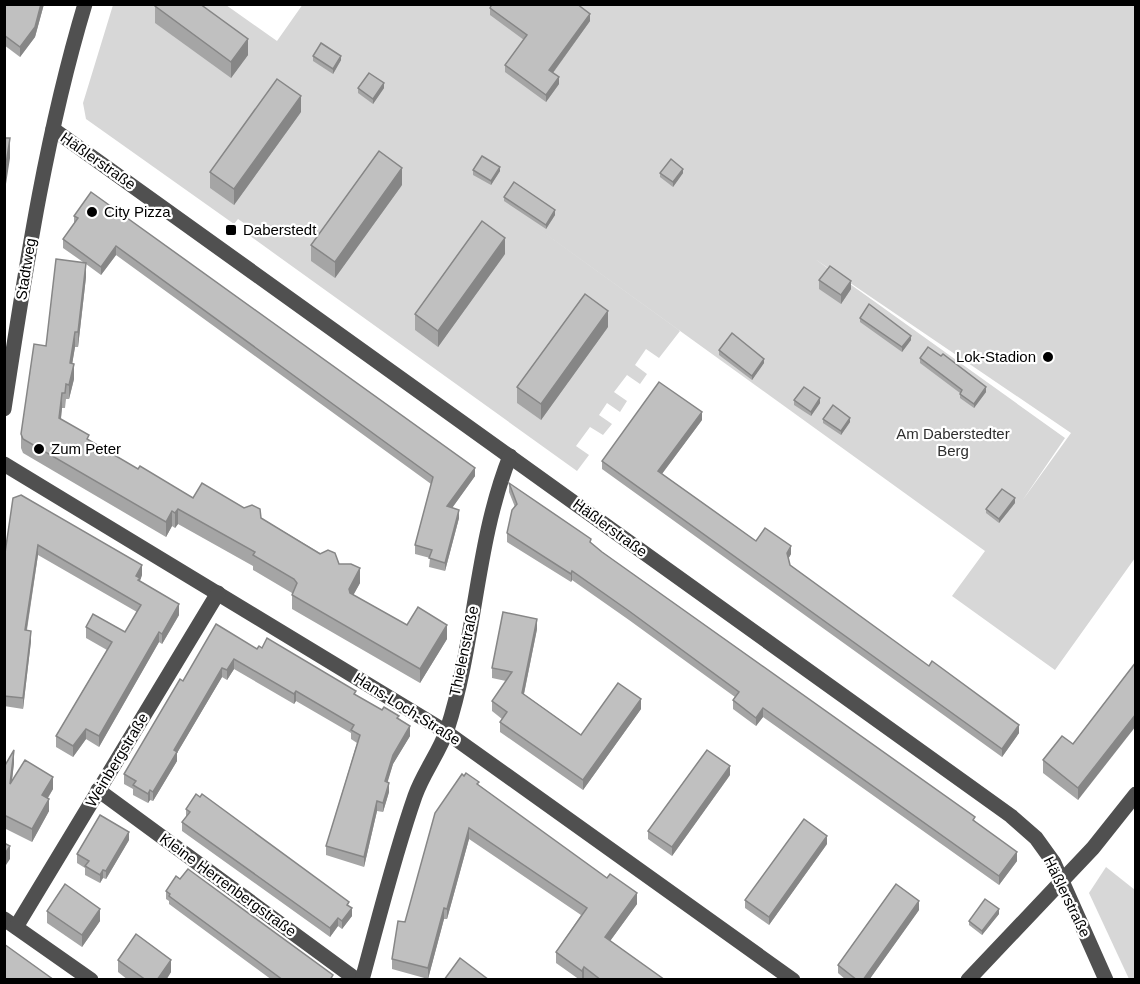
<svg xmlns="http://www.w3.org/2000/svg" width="1140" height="984" viewBox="0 0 1140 984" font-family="Helvetica,sans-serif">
  <rect width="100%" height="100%" fill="#fff"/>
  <g fill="#d7d7d7" fill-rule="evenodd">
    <path d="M303,4L1135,5V558L1055,670L952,596L985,551L385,118L680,331L659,358L646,349L635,365L647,374L640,384L627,375L614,392L627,401L620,412L607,403L599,415L612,424L603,435L590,427L576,446L589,455L577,471L250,236L254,230L238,219L234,224L86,119L83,103L113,5H226L277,41ZM815,259L1071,433L1022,501L1065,438Z"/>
    <polygon points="1106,867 1135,890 1135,979 1129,979 1089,893"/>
  </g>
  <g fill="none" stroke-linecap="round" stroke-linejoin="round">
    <g stroke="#505050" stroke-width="15">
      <polyline points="53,129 1011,816 1036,838 1054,863 1106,980"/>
      <path d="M4,409C25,273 45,137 85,4"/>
      <polyline points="4,464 446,732 793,980"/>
      <polyline points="98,790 357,980"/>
      <polyline points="4,919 91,980"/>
      <polyline points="16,927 218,593"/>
      <path d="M362,980C379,918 394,856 415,796C423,773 439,753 447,730C476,641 475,544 510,456"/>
      <polyline points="968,980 1093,848 1136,794"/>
    </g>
  </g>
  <g fill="#a5a5a5">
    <polygon points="4,4 44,4 35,37 20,57 4,45"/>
    <polygon points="155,6 248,55 231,78 155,23"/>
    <polygon points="490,8 590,21 553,73 559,84 546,102 505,72 505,65 524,40 490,15"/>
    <polygon points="313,56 341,60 333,74 313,61"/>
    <polygon points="358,88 384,88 373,104 358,93"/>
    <polygon points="301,112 234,205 210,188 210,172"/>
    <polygon points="473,170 500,171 491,185 473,175"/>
    <polygon points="660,173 683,173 673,187 660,177"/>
    <polygon points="402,185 335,278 311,261 311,245"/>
    <polygon points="504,197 555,215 546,229 504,201"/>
    <polygon points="74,216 475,476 452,508 459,518 445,571 429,567 430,558 415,554 415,545 431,484 116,255 101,275 86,264 86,277 78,347 75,347 72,364 74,379 69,399 66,399 65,408 62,408 61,419 89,441 138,469 193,498 261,518 339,564 360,583 353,595 407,625 447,639 420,683 292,609 292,593 253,570 253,566 178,524 175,528 172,526 166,537 23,453 21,448 21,434 46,346 83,262 63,248 63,239 74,224"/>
    <polygon points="505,254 438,347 415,330 415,314"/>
    <polygon points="819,280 851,289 841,304 819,289"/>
    <polygon points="860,318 911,340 902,352 860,322"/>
    <polygon points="608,327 541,420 517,403 517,387"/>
    <polygon points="719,350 764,363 752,380 719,355"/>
    <polygon points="920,358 986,392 974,408 960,398 960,393 920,363"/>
    <polygon points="794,400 820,403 811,416 794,405"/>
    <polygon points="823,419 850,422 841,435 823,423"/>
    <polygon points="702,420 662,474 756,541 791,554 788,559 790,565 1019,733 1002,757 602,469 602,461"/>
    <polygon points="509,483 591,543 602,552 975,821 1017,861 999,885 763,717 756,726 733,709 733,700 735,697 629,620 572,580 571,582 507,542 507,533 515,507 509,492"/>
    <polygon points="13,498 142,575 140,581 179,615 162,644 159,642 99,747 86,739 73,757 56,747 56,736 107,650 86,638 86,627 125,632 137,612 38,555 27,630 31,641 23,709 4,706 4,560"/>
    <polygon points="1015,503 999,523 986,513 986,509"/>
    <polygon points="537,629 524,694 581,735 641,709 583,790 500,732 500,722 502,719 492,711 492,701 506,681 492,678 492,668"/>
    <polygon points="257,649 356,695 399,720 410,736 393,764 387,782 389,792 383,812 377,811 364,867 326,855 326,846 357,743 351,739 351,733 296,701 294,704 234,669 227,680 222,677 177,753 177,761 153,801 150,800 148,803 133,795 133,789 124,784 124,774 183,681"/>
    <polygon points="1136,662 1078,800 1043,773 1043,760 1073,744"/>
    <polygon points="14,763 12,781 53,789 48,798 49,811 32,842 4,828 4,767"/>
    <polygon points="730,775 672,856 648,839 648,831"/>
    <polygon points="464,776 479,785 637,904 610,941 665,980 586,980 584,978 583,980 580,980 556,963 556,952 581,915 469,839 447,919 444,919 428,979 392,969 392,959"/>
    <polygon points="186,809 349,906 352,916 342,929 338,926 330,937 182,831 182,822 186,817"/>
    <polygon points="129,840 106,879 103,878 100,883 85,875 85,868 77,863 77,854"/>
    <polygon points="827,844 769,925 745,908 745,900"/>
    <polygon points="166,891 333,980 272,980 169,904 169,901 166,899"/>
    <polygon points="919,910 869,980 846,980 838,973 838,965"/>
    <polygon points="47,911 100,921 82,947 47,923"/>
    <polygon points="999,914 982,935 969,925 969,921"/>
    <polygon points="118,960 171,972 166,980 128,980 118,972"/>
  </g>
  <g fill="#868686">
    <polygon points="41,4 44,4 35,37 20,57 20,47"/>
    <polygon points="590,14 590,21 549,78 549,70"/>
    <polygon points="248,39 248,55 231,78 231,62"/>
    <polygon points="341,56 341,60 333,74 333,69"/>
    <polygon points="559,77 559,84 546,102 546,95"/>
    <polygon points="384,83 384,88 373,104 373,99"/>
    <polygon points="301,96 301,112 234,205 234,189"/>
    <polygon points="10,138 10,158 4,197 4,177"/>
    <polygon points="500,167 500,171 491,185 491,181"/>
    <polygon points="402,168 402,185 335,278 335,262"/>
    <polygon points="683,169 683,173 673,187 673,182"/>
    <polygon points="555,210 555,215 546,229 546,225"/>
    <polygon points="505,238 505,254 438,347 438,331"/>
    <polygon points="116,246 116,255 101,275 101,267"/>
    <polygon points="86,263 86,277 78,347 78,332"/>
    <polygon points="851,281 851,289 841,304 841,295"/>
    <polygon points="608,311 608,327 541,420 541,404"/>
    <polygon points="75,332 75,347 70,377 70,363"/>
    <polygon points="911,336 911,340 902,352 902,347"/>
    <polygon points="764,359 764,363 752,380 752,376"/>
    <polygon points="74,364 74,379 69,399 69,385"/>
    <polygon points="986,387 986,392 974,408 974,404"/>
    <polygon points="62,393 62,408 59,433 59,418"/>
    <polygon points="820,398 820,403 811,416 811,412"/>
    <polygon points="702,412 702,420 658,479 658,471"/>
    <polygon points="850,418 850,422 841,435 841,431"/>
    <polygon points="475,468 475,476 447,515 447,506"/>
    <polygon points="1015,498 1015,503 999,523 999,519"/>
    <polygon points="178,509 178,524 175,528 175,513"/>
    <polygon points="459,510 459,518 445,571 445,563"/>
    <polygon points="172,511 172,526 166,537 166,522"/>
    <polygon points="38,545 38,555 25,640 25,630"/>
    <polygon points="791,546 791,554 787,561 787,553"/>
    <polygon points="142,565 142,575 140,580 140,589 136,576"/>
    <polygon points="360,568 360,583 349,603 349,589"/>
    <polygon points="572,571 572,580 571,582 571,574"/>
    <polygon points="179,604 179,615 162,644 162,634"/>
    <polygon points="537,619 537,629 522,703 522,693"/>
    <polygon points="447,625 447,639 420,683 420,669"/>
    <polygon points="31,631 31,641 23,709 23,698"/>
    <polygon points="159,632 159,642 99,747 99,736"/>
    <polygon points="234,659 234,669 227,680 227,670"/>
    <polygon points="222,668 222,677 177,753 177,761 153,801 153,792 174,750"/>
    <polygon points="296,691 296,701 294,704 294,694"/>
    <polygon points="641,699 641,709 583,790 583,780"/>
    <polygon points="763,708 763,717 756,726 756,718"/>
    <polygon points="1136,714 1136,726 1078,800 1078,788"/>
    <polygon points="1019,725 1019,733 1002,757 1002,749"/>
    <polygon points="410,726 410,736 393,764 385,791 385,781 393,755"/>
    <polygon points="86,729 86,739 73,757 73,746"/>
    <polygon points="14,750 14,763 10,796 10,784"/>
    <polygon points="730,766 730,775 672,856 672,847"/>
    <polygon points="53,777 53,789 42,807 42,795"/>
    <polygon points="389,783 389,792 383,812 383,803"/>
    <polygon points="150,790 150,800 148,803 148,794"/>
    <polygon points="49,799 49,811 32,842 32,829"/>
    <polygon points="377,801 377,811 364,867 364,857"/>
    <polygon points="469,828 469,839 447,919 447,909"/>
    <polygon points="129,832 129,840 106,879 106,871"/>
    <polygon points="827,836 827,844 769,925 769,917"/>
    <polygon points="10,846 10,859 4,868 4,855"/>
    <polygon points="1017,852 1017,861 999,885 999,876"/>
    <polygon points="103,870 103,878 100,883 100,875"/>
    <polygon points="637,893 637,904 605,948 605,937"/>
    <polygon points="919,901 919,910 869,980 863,980"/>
    <polygon points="352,908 352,916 342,929 342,921"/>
    <polygon points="444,908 444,919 428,979 428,968"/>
    <polygon points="100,909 100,921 82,947 82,935"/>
    <polygon points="999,909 999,914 982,935 982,931"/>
    <polygon points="338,918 338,926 330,937 330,928"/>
    <polygon points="171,960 171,972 166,980 157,980"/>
    <polygon points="584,967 584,978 582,980 582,971"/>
  </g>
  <g fill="#c0c0c0" stroke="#868686" stroke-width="1.5">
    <polygon points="4,4 41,4 35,27 20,47 4,35"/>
    <polygon points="156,4 200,4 248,39 231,62 155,6"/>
    <polygon points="492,4 577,4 590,14 549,70 559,77 546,95 505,65 527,35 490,8"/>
    <polygon points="321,43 341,56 333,69 313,56"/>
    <polygon points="369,73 384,83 373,99 358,88"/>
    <polygon points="277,79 301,96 234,189 210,172"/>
    <polygon points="4,138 10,138 4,177"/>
    <polygon points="379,151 402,168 335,262 311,245"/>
    <polygon points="482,156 500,167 491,181 473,170"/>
    <polygon points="671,159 683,169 673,182 660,173"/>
    <polygon points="514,182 555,210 546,225 504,197"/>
    <polygon points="91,192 475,468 447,506 459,510 445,563 429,558 432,550 415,545 433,477 116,246 101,267 63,239 78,218 74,216"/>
    <polygon points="482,221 505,238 438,331 415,314"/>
    <polygon points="56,259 86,263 78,332 75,332 70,363 74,364 69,385 66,384 65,393 62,393 59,418 89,435 87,439 138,469 140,466 193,498 202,483 244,508 252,505 260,509 261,518 320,554 328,550 335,553 339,564 351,564 360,568 349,589 350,593 407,625 418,607 447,625 420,669 292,595 297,583 294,579 253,555 255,552 178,509 175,513 172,511 166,522 23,439 21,434 34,344 46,346"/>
    <polygon points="830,266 851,281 841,295 819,280"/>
    <polygon points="585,294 608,311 541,404 517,387"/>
    <polygon points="869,304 911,336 902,347 860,318"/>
    <polygon points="732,333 764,359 752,376 719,350"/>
    <polygon points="928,347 941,356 943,354 986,387 974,404 960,394 962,390 920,358"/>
    <polygon points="659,382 702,412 658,471 756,541 765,528 791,546 787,553 790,565 929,666 932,661 1019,725 1002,749 602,461"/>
    <polygon points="804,387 820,398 811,412 794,400"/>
    <polygon points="833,405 850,418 841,431 823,419"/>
    <polygon points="509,483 591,539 590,542 602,552 975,817 973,820 1017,852 999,876 763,708 756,718 733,700 739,692 629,611 572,571 571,574 507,533 512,510 517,504"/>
    <polygon points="1002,489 1015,498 999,519 986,509"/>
    <polygon points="21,495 142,565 136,576 140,578 138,580 179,604 162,634 159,632 99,736 86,729 73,746 56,736 112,642 86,627 93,614 125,632 141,605 38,545 25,630 31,631 23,698 4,696 4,560 13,498"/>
    <polygon points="503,612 537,619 522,693 581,735 618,683 641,699 583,780 500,722 507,712 492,701 512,672 492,668"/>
    <polygon points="216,624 257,649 259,646 262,648 267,638 356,691 354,694 382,710 384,707 399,716 397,718 410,726 393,755 385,781 389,783 383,803 377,801 364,857 326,846 360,735 351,730 354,725 296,691 294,694 234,659 227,670 222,668 174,750 177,752 153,792 150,790 148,794 133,785 136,781 124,774 180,679 183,681"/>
    <polygon points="1136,662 1136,714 1078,788 1043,760 1062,736 1073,744"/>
    <polygon points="14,750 10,784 25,760 53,777 42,795 49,799 32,829 4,815 4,767"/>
    <polygon points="707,750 730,766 672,847 648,831"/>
    <polygon points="466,773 479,782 477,784 607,878 610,874 637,893 605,937 665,980 601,980 584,967 582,971 556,952 587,908 469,828 447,909 444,908 428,968 392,959 398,921 405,922 435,813 462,774 464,776"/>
    <polygon points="196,794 200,797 202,794 349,902 347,905 352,908 342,921 338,918 330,928 182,822 190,812 186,809"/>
    <polygon points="100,815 129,832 106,871 103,870 100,875 85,866 89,861 77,854"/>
    <polygon points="804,819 827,836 769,917 745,900"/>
    <polygon points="4,843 10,846 4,855"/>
    <polygon points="188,869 333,975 330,980 283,980 169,896 170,894 166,891 176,876 180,879"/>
    <polygon points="65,884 100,909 82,935 47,911"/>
    <polygon points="896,884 919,901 863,980 857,980 838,965"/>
    <polygon points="985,899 999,909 982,931 969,921"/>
    <polygon points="136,934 171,960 157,980 146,980 118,960"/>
    <polygon points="4,944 54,980 4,980"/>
    <polygon points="460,958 489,980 444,980"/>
  </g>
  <g fill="#000" stroke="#fff" stroke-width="2">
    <circle cx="92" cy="212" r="6"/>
    <rect x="225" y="224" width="12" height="12" rx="3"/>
    <circle cx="1048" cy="357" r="6"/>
    <circle cx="39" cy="449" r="6"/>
  </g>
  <g text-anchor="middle" stroke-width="4.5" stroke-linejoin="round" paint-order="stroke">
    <g font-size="15" fill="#000" stroke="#fff">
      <text transform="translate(98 161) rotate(35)" y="5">Häßlerstraße</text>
      <text transform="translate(26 269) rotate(-81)" y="5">Stadtweg</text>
      <text transform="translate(610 528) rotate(36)" y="5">Häßlerstraße</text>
      <text transform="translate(464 651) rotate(-78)" y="5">Thielenstraße</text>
      <text transform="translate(407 709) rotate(32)" y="5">Hans-Loch-Straße</text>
      <text transform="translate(117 760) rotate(-59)" y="5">Weinbergstraße</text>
      <text transform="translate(228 885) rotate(36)" y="5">Kleine Herrenbergstraße</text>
      <text transform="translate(1067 897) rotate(64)" y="5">Häßlerstraße</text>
    </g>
    <g font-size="15" fill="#000" stroke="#fff" text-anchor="start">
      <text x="104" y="217">City Pizza</text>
      <text x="243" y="235">Daberstedt</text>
      <text x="1036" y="362" text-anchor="end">Lok-Stadion</text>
      <text x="51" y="454">Zum Peter</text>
    </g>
    <g font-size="15" fill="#2e2e2e" stroke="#fff">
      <text x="953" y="439">Am Daberstedter<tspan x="953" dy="17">Berg</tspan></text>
    </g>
  </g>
  <rect width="1140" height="984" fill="none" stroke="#000000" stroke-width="12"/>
</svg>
